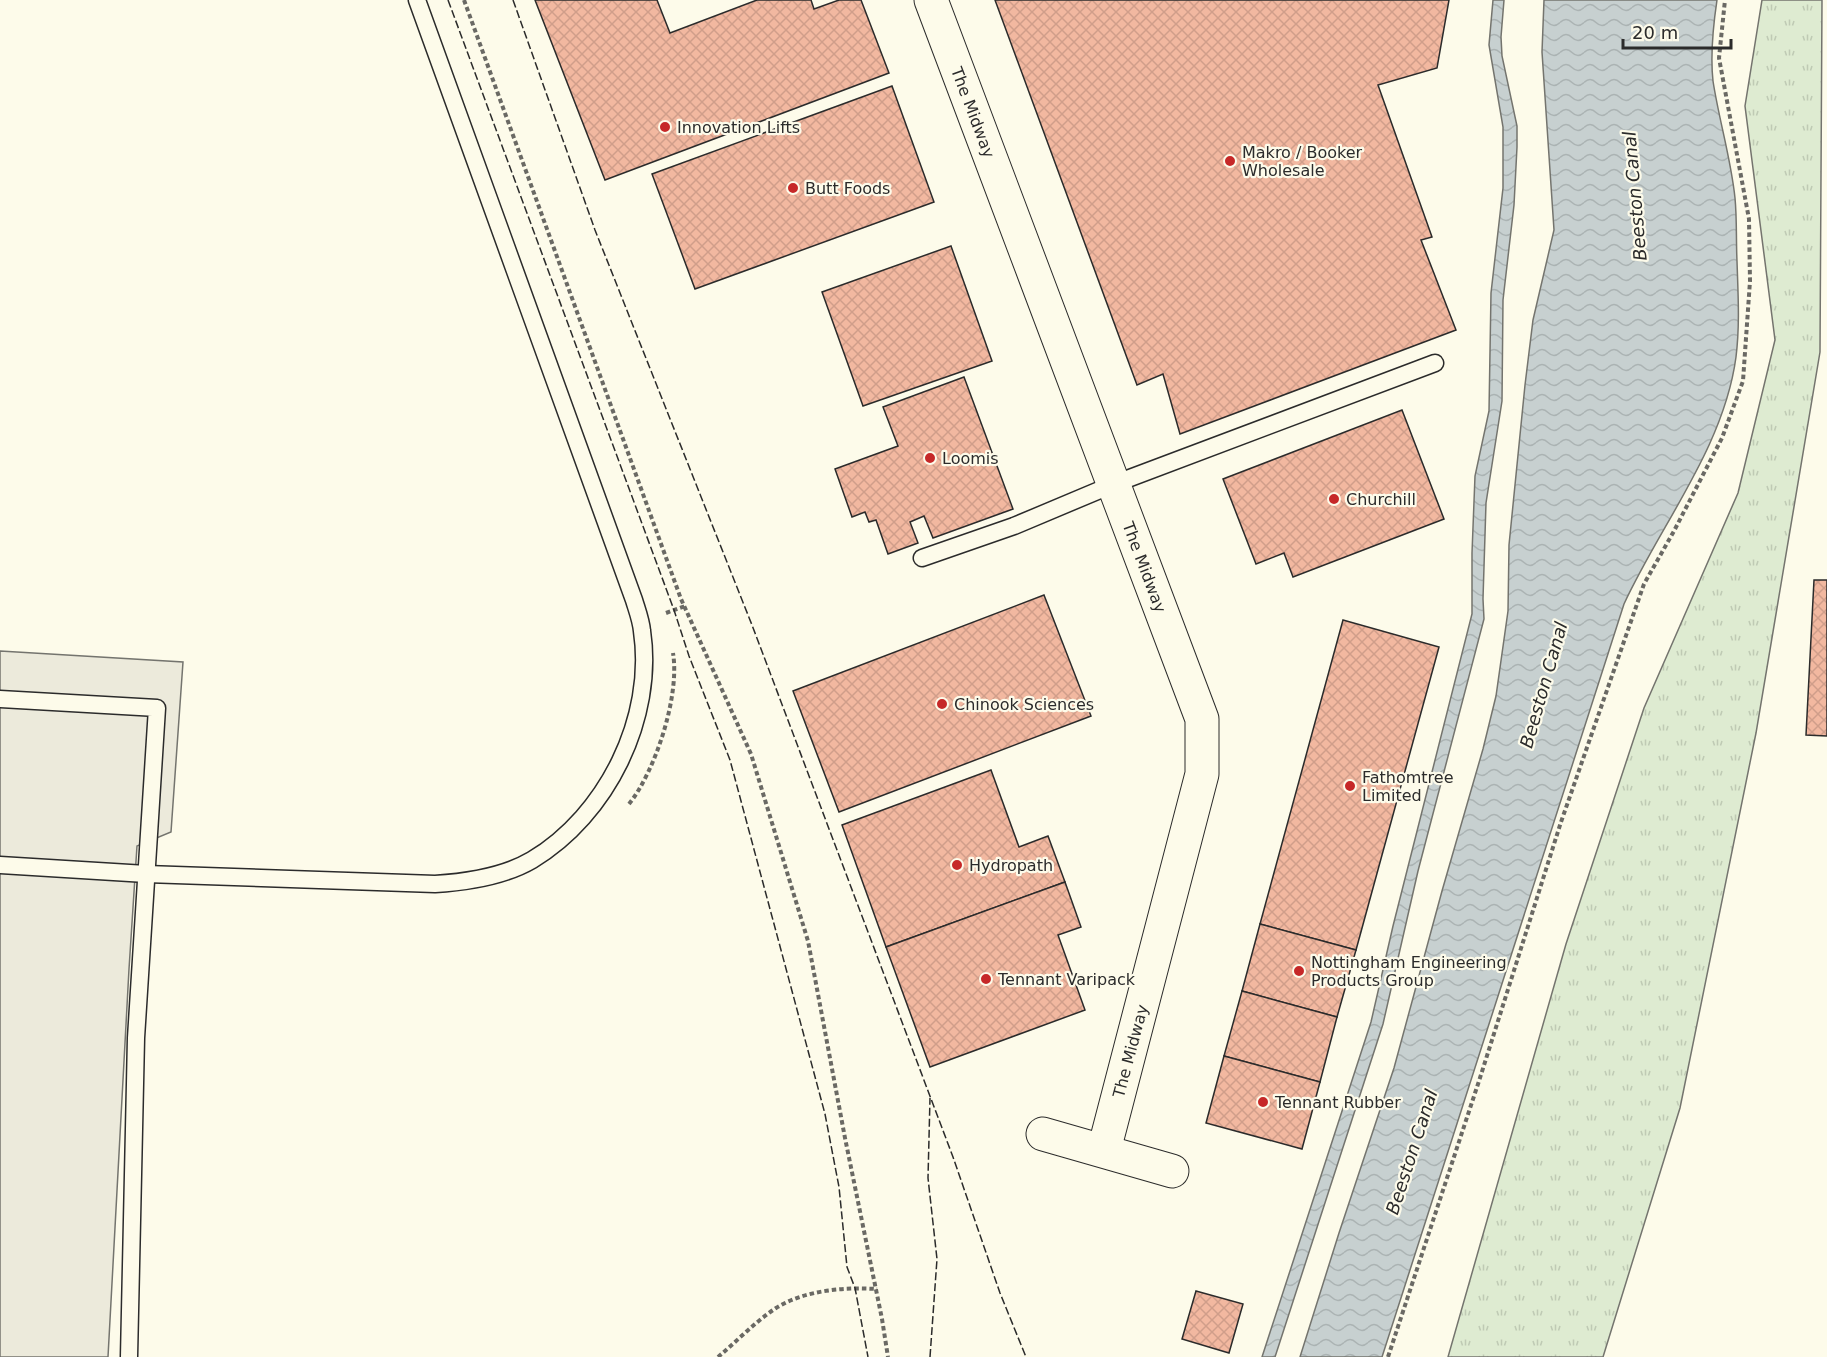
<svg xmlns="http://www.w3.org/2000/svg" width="1827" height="1357" viewBox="0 0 1827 1357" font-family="'DejaVu Sans',sans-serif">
  <defs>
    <pattern id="grass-tufts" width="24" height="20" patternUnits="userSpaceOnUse" patternTransform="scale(1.5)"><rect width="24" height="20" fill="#deebd1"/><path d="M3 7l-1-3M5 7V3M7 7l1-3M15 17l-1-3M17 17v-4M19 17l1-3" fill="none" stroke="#bfcab4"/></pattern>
    <pattern id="water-waves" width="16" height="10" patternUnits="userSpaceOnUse" patternTransform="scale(1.5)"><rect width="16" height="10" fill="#c7d0d0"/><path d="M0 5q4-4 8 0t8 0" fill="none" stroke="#abb3b3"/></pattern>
    <pattern id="building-cross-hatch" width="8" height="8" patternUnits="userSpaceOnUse" patternTransform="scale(1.5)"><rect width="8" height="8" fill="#f2b8a0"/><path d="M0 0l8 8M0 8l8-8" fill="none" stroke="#d09e8a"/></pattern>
  </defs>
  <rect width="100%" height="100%" fill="#fdfbea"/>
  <polygon fill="url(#grass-tufts)" stroke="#74746e" stroke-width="1.5" points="1762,0 1822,0 1820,352 1756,733 1680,1108 1603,1357 1448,1357 1566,944 1644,708 1738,493 1775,340 1745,106"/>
  <polygon fill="#eceadb" stroke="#74746e" stroke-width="1.5" points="0,651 183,662 171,832 137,846 129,969 108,1357 0,1357"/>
  <g fill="url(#water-waves)" stroke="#74746e" stroke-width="1.5">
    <polygon points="1493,0 1504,0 1501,37 1502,56 1517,126 1517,147 1514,205 1503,300 1502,401 1486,503 1483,599 1484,619 1418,871 1383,1024 1275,1357 1262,1357 1371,1022 1393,926 1472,614 1472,553 1475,476 1489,411 1491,293 1503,188 1503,127 1489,45"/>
    <path d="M1544,0H1717C1713,27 1710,54 1713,81C1719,120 1731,159 1735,198C1737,219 1736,240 1737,261C1738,293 1740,325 1736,357C1724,447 1661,524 1624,604L1382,1357H1300L1339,1233L1394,1068L1442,891L1483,749L1496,696L1508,611L1509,545L1525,385L1533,320L1554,230L1542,52Z"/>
  </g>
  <g fill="url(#building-cross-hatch)" stroke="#2b2b2b" stroke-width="1.5">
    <polygon points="535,0 657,0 670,33 757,0 811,0 814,9 839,0 861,0 889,73 605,180"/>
    <polygon points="995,0 1449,0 1437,68 1378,85 1432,237 1421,240 1456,330 1180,434 1163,374 1137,385"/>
    <polygon points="892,86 934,202 695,289 652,174"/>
    <polygon points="951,246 992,361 863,406 822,292"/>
    <polygon points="964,377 1013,509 933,538 924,516 910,522 918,543 888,554 876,520 869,522 865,512 852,517 835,469 898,446 883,407"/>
    <polygon points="1402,410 1444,519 1293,577 1284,553 1256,564 1223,479"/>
    <polygon points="1814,580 1827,580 1827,736 1806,735"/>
    <polygon points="1044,595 1091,716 839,812 793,691"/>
    <polygon points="1343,620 1439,647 1356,950 1260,924"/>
    <polygon points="991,770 1019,847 1048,836 1065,882 886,947 842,825"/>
    <polygon points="1065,882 1081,927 1058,935 1085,1010 930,1067 886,947"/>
    <polygon points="1260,924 1356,950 1337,1017 1242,991"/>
    <polygon points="1242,991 1337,1017 1320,1082 1224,1056"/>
    <polygon points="1224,1056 1320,1082 1302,1149 1206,1123"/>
    <polygon points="1196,1291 1243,1304 1229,1353 1182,1339"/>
  </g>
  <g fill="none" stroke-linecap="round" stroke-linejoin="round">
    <g stroke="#2b2b2b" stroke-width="19">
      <g id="lane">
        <polyline points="922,558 1014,526 1114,484 1435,363"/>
        <polyline points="0,699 157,708 136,1038 129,1357"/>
        <path d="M0,865L146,874L435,884C467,882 503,877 532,860C607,815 655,718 642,631C641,620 637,610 634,600L417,0"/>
      </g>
    </g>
    <g stroke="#2b2b2b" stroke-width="35">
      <g id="street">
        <path id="s1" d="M931,0L1202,719V774L1104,1150"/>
        <polyline points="1043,1134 1172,1171"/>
      </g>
    </g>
    <g stroke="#6a6964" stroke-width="4" stroke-dasharray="4.5 3" stroke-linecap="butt">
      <polyline points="464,0 681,599 751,754 808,941 845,1138 882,1319 888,1357"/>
      <polyline points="666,613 685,606"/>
      <path d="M629,804C656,770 680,695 673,653"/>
      <path d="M718,1357C737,1341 755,1322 776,1308C805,1290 844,1287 877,1289"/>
      <polyline points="1388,1357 1479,1081 1561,822 1644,584 1674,531 1722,438 1743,381 1750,281 1749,219 1719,58 1725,0"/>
    </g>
    <use href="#lane" stroke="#fdfbea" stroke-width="16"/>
    <use href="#street" stroke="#fdfbea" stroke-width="33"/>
    <g stroke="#2b2b2b" stroke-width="1.5" stroke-dasharray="8 3" stroke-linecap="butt">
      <polyline points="448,0 674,610 689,656 730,760 825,1114 839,1187 847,1267 855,1288 868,1357"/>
      <polyline points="513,0 595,230 752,625 953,1157 1000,1293 1026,1357"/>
      <polyline points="930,1357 937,1259 928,1178 930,1098"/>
    </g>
  </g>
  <g fill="#c62828" stroke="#fdfbea" stroke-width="2">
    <circle cx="665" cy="127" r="6"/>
    <circle cx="1230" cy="161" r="6"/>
    <circle cx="793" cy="188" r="6"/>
    <circle cx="930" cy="458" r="6"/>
    <circle cx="1334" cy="499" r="6"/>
    <circle cx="942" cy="704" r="6"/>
    <circle cx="1350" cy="786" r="6"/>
    <circle cx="957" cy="865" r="6"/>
    <circle cx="1299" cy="971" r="6"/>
    <circle cx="986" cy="979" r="6"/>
    <circle cx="1263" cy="1102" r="6"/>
  </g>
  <g text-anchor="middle" stroke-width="4.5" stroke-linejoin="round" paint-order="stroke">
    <g font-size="16" fill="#2b2b2b" stroke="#fdfbea">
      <text dy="6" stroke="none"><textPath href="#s1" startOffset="120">The Midway</textPath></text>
      <text dy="6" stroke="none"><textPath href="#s1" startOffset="606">The Midway</textPath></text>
      <text transform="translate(1130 1051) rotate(-75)" y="6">The Midway</text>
    </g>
    <g font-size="16" fill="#2b2b2b" stroke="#fdfbea" text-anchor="start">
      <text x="677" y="133">Innovation Lifts</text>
      <text x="1242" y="158">Makro / Booker<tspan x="1242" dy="18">Wholesale</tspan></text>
      <text x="805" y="194">Butt Foods</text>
      <text x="942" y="464">Loomis</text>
      <text x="1346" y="505">Churchill</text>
      <text x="954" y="710">Chinook Sciences</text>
      <text x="1362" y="783">Fathomtree<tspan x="1362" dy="18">Limited</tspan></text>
      <text x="969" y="871">Hydropath</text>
      <text x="1311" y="968">Nottingham Engineering<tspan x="1311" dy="18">Products Group</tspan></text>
      <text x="998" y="985">Tennant Varipack</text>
      <text x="1275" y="1108">Tennant Rubber</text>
    </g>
    <g font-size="18" font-style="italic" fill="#2b2b2b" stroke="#fdfbea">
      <text transform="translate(1635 196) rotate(-95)" y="6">Beeston Canal</text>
      <text transform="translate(1544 685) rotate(-74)" y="6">Beeston Canal</text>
      <text transform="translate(1412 1152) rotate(-72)" y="6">Beeston Canal</text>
    </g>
  </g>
  <path d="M1623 39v9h108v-9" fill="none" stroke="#2b2b2b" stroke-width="3"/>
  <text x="1632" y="39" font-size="18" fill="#2b2b2b" stroke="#fdfbea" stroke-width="4.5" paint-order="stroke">20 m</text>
</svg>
